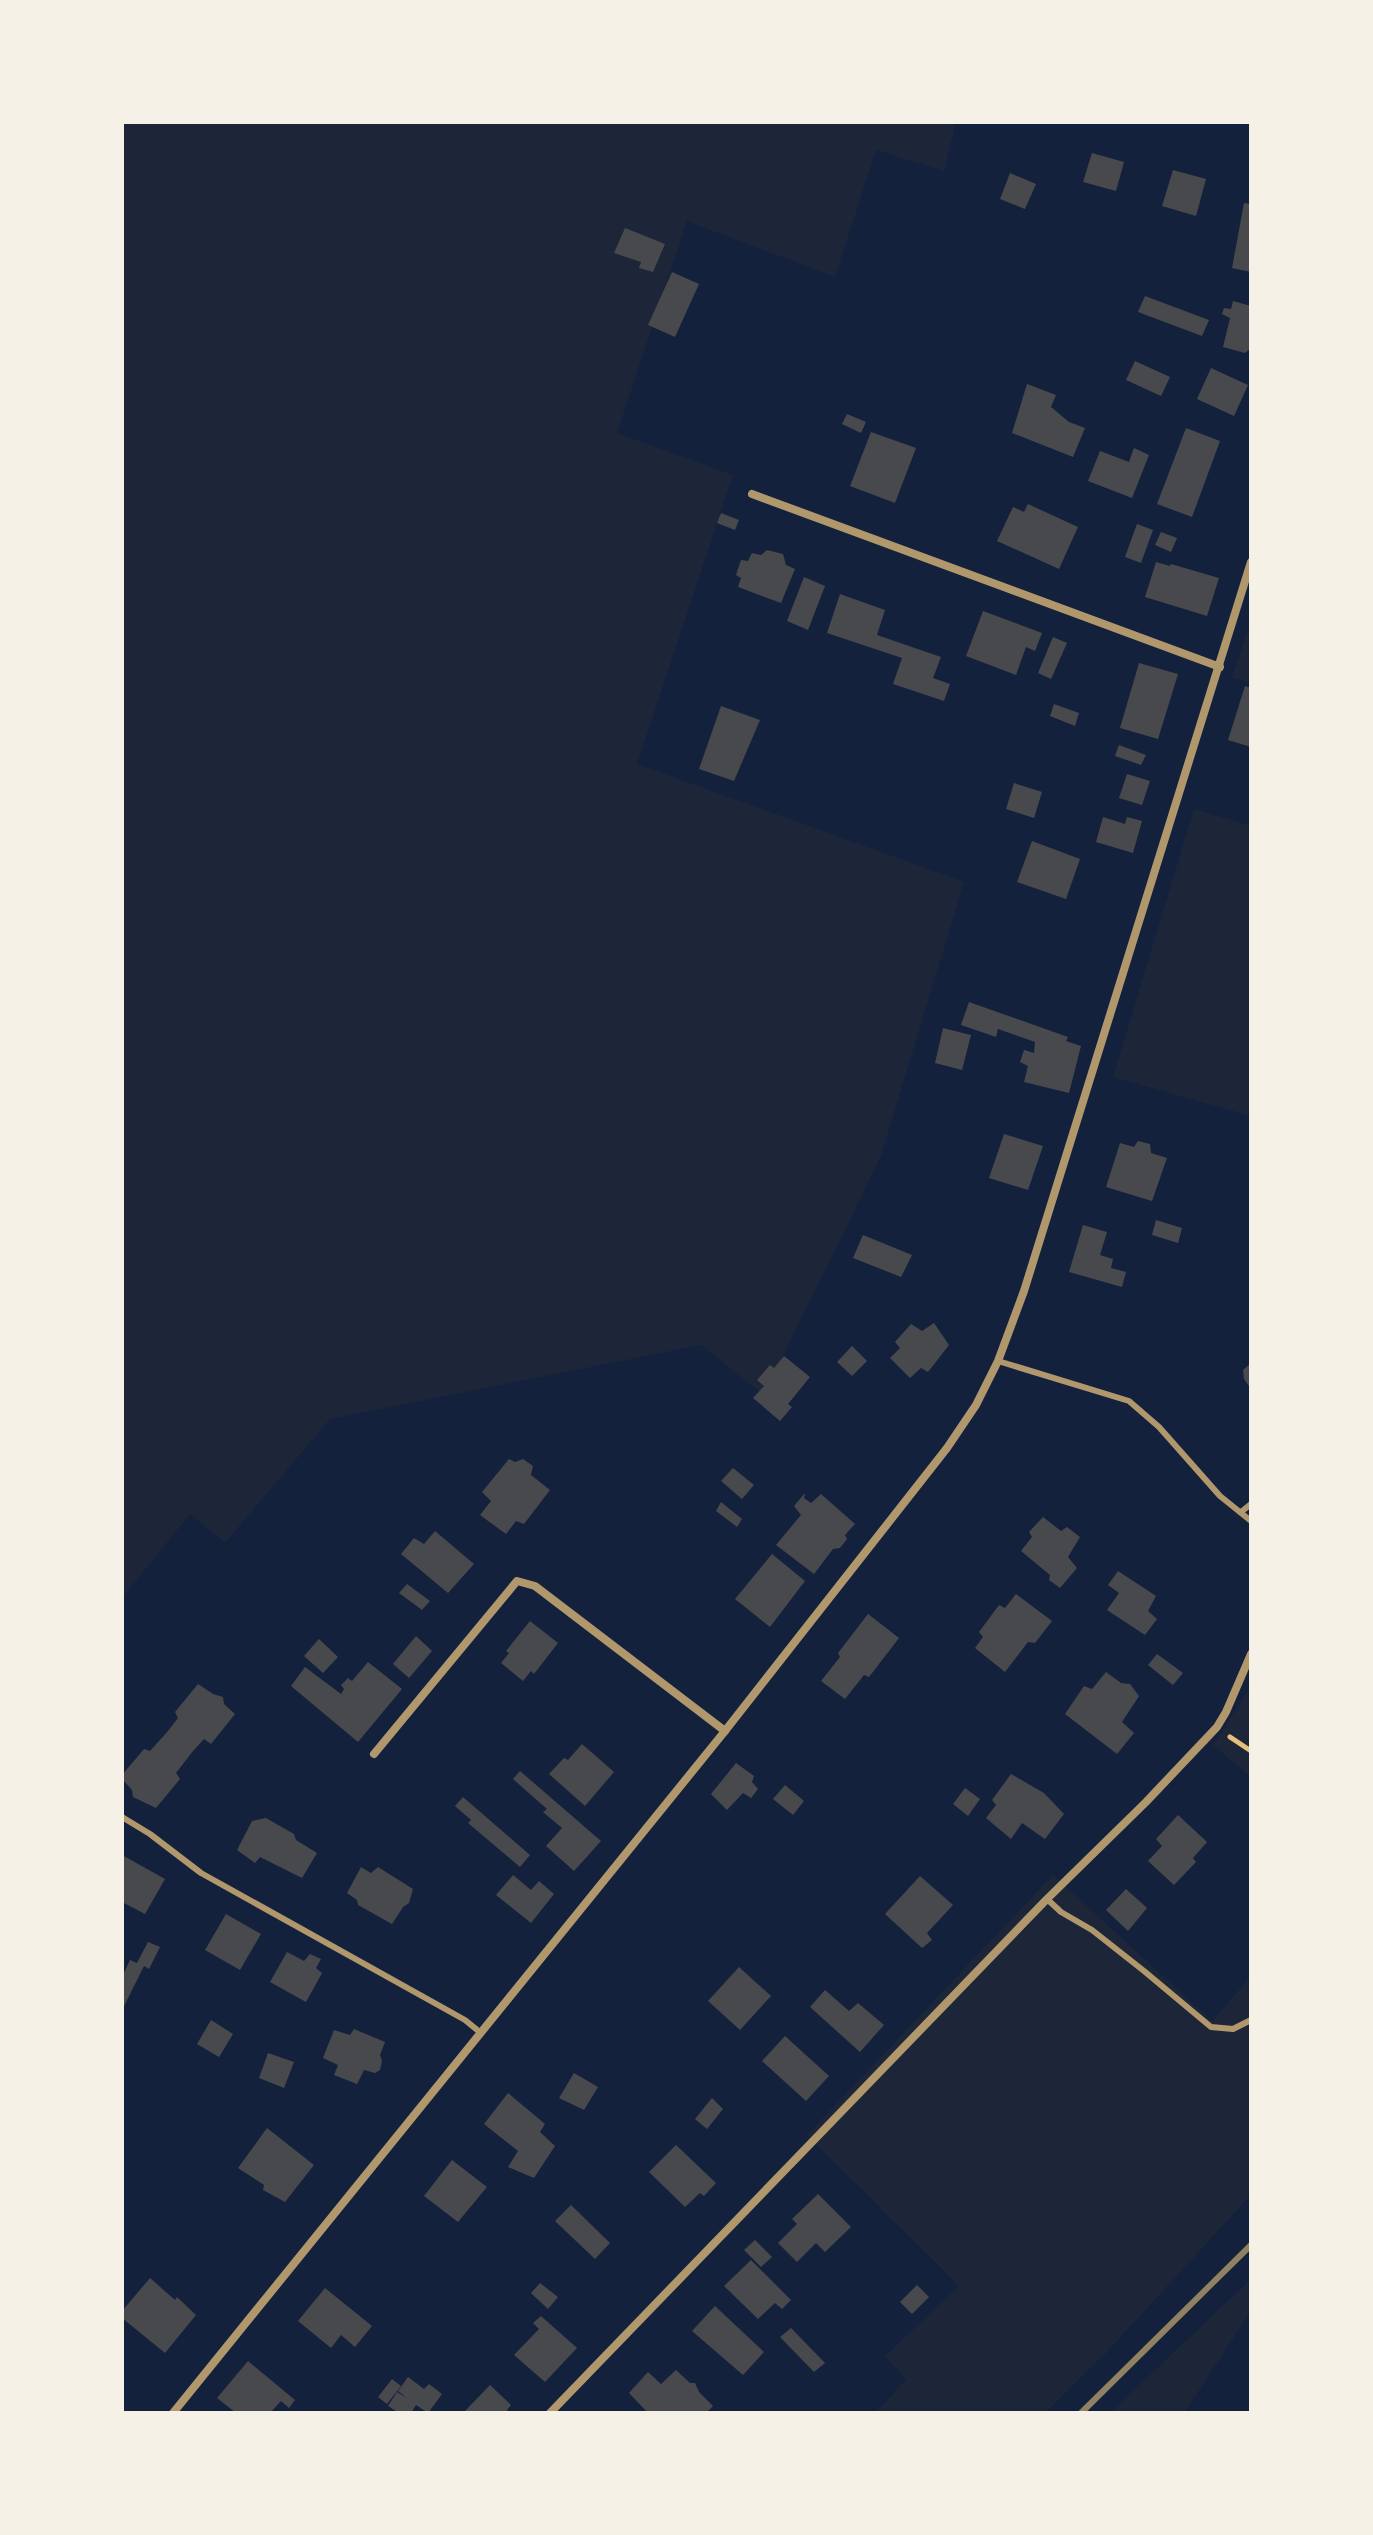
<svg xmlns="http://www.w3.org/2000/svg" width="1373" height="2535" viewBox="0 0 1373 2535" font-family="Lora,serif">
  <rect width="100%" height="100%" fill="#14213d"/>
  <g fill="#1d2539">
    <polygon points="122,122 956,122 944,171 876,150 835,277 687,221 617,433 733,475 637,764 964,882 881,1156 764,1395 701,1345 330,1419 225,1543 190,1514 122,1598"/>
    <polygon points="1251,621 1251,682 1232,678"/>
    <polygon points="1194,809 1251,826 1251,1116 1113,1077"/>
    <polygon points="1248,1691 1251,1693 1251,1777 1213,1745"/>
    <polygon points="1053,1875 1212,2021 1251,1976 1251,2195 1105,2354 1045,2413 875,2413 906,2380 885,2356 959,2286 807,2135"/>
    <polygon points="1251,2279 1251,2311 1184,2413 1110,2413"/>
  </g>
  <g fill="#48494c">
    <polygon points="1092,153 1124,162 1116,191 1083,182"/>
    <polygon points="1173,170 1206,179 1196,216 1162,206"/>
    <polygon points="1010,173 1036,184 1025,209 1000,199"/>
    <polygon points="1244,203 1251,204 1251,272 1232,268"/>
    <polygon points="625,228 665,244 653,272 639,268 641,262 614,253"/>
    <polygon points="672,272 699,284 675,337 648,325"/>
    <polygon points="1145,296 1209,320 1202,336 1138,312"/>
    <polygon points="1233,301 1251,306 1251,348 1245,353 1223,347 1230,318 1222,314 1224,308 1231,309"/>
    <polygon points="1135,361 1170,377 1161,396 1126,380"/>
    <polygon points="1211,368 1248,385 1234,416 1197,399"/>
    <polygon points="1027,384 1056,395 1051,407 1069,422 1085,428 1073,457 1012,433"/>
    <polygon points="847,414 866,422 861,433 842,424"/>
    <polygon points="1186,428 1220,441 1192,517 1157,504"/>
    <polygon points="871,432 916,448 895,503 850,486"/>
    <polygon points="1134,448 1149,455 1132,498 1088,481 1100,451 1129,462"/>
    <polygon points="1028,504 1078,527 1059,569 997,541 1013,507 1024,512"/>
    <polygon points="721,513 739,520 735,530 717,523"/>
    <polygon points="1137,524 1153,530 1141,563 1125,557"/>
    <polygon points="1161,532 1177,538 1171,552 1155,545"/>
    <polygon points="767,550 783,554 786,565 795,569 781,603 738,587 741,578 736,575 741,560 748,561 752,553 761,555"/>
    <polygon points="1156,562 1170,566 1171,564 1219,578 1207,616 1145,597"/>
    <polygon points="804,577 825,586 808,630 787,621"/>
    <polygon points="840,594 885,610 877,635 941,657 933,678 950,684 944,701 893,684 902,658 827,633"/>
    <polygon points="983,611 1042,633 1035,651 1026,647 1016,675 966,656"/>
    <polygon points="1053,637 1067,643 1051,679 1038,673"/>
    <polygon points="1139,663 1178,674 1158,739 1120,728"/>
    <polygon points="1245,686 1251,688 1251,747 1228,740"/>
    <polygon points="1054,704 1079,713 1075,726 1050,716"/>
    <polygon points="721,706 760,720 734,781 699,769"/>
    <polygon points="1119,745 1146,755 1141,765 1115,756"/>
    <polygon points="1127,774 1150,781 1142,805 1119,798"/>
    <polygon points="1014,783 1042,792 1034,818 1006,809"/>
    <polygon points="1103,817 1125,824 1127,817 1142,821 1133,853 1096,842"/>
    <polygon points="1032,841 1080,859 1066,899 1017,882"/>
    <polygon points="969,1002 1068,1037 1066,1041 1081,1046 1069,1093 1024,1082 1028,1066 1020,1062 1024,1050 1034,1053 1035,1042 998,1029 996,1037 961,1025"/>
    <polygon points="943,1028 971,1035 962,1070 935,1063"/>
    <polygon points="1004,1134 1043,1146 1028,1190 989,1178"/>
    <polygon points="1138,1141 1150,1144 1151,1153 1167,1158 1152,1201 1106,1187 1120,1143 1134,1147"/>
    <polygon points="1156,1220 1182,1228 1178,1243 1152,1235"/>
    <polygon points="1083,1225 1107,1232 1100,1255 1113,1259 1111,1268 1126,1272 1122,1287 1069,1272"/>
    <polygon points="863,1235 912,1255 901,1277 853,1258"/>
    <polygon points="934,1323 949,1345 928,1372 921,1368 910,1378 890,1358 900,1348 895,1342 911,1324 922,1331"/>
    <polygon points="852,1346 867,1361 852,1376 837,1362"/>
    <polygon points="784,1356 810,1377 788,1404 792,1407 780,1421 753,1398 764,1386 757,1380 770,1365 774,1368"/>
    <polygon points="1251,1363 1251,1389 1244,1379 1243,1370"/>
    <polygon points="509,1459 515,1462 523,1459 533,1466 531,1475 550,1490 524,1524 516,1521 506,1534 480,1515 491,1501 482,1492"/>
    <polygon points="733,1468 754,1485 742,1499 721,1481"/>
    <polygon points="805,1493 804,1498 811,1503 821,1494 855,1524 845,1535 847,1539 840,1548 833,1549 814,1574 776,1545 801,1515 794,1506"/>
    <polygon points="721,1502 742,1519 737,1527 716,1511"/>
    <polygon points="1043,1517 1061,1531 1067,1527 1080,1537 1068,1557 1077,1568 1060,1588 1049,1580 1050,1575 1021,1551 1032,1537 1029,1532"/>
    <polygon points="435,1531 474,1564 448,1593 401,1554 414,1538 424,1544"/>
    <polygon points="772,1554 805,1581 770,1627 735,1599"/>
    <polygon points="1118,1571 1156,1596 1148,1611 1157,1619 1145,1635 1107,1610 1119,1593 1108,1585"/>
    <polygon points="407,1584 430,1601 422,1610 399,1593"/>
    <polygon points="1016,1594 1052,1621 1035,1643 1028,1642 1005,1672 975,1648 983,1637 979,1632 999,1605 1005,1608"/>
    <polygon points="868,1614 899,1638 869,1677 864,1675 845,1699 821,1681 840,1657 838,1653"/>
    <polygon points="530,1621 558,1643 534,1674 531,1671 523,1681 501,1663 509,1653 506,1651"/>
    <polygon points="416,1636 432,1651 409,1678 393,1664"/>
    <polygon points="319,1639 338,1657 323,1673 304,1656"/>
    <polygon points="1157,1654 1183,1673 1173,1685 1148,1665"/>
    <polygon points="368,1662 402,1689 358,1742 291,1686 305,1667 341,1694 344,1689 341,1685 348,1678 352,1681"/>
    <polygon points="1106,1672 1121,1683 1130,1684 1139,1696 1122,1722 1134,1733 1117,1754 1065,1714 1084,1686 1092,1689"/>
    <polygon points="198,1684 213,1694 223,1697 224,1704 235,1714 211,1744 204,1739 193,1751 176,1773 180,1779 156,1808 133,1797 132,1790 122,1779 122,1775 144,1749 150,1751 168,1731 178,1718 175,1712"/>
    <polygon points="582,1744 614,1772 585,1806 549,1774 564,1758 568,1760"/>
    <polygon points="736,1763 754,1776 752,1782 758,1789 751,1798 743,1793 727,1810 711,1794"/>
    <polygon points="520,1771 601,1841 574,1871 546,1846 562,1828 543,1812 547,1809 513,1779"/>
    <polygon points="1011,1774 1044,1793 1064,1814 1045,1839 1022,1823 1011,1839 986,1818 996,1805 992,1800"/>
    <polygon points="785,1785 804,1801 793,1815 773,1799"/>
    <polygon points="965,1788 980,1799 968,1816 953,1804"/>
    <polygon points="463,1797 530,1855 520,1867 468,1823 471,1820 455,1806"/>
    <polygon points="1178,1815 1207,1842 1193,1858 1196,1862 1174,1885 1148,1861 1162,1846 1156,1839"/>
    <polygon points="266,1818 294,1834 296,1840 317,1853 302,1878 260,1857 255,1863 237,1850 252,1821"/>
    <polygon points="122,1855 165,1879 145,1914 122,1902"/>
    <polygon points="361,1867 371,1873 378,1867 413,1889 409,1903 403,1907 392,1924 358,1905 357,1900 347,1893"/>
    <polygon points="513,1875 531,1890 539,1881 554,1894 531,1923 496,1895"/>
    <polygon points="920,1876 953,1905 927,1933 932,1940 922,1948 885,1914"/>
    <polygon points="1126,1889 1147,1908 1128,1931 1106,1910"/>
    <polygon points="226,1914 261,1934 240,1970 205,1950"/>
    <polygon points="148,1942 160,1947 149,1969 144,1966 122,2010 122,1977 130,1960 137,1963"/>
    <polygon points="287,1952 304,1961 310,1954 321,1959 316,1968 322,1973 306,2002 270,1982"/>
    <polygon points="739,1967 771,1996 740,2030 708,2001"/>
    <polygon points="825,1990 849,2011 858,2003 884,2025 860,2052 810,2007"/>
    <polygon points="211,2020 233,2034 219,2057 197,2044"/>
    <polygon points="354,2029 385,2042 380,2055 382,2061 380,2070 375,2073 364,2070 357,2084 334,2075 338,2065 323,2058 334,2030 350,2035"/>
    <polygon points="785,2036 829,2076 806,2101 762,2061"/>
    <polygon points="268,2053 294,2062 284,2088 259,2078"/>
    <polygon points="574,2073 598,2087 584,2110 559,2098"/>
    <polygon points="508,2093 545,2124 540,2132 555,2146 534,2178 508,2167 518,2151 484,2124"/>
    <polygon points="712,2098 723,2109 707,2129 695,2119"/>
    <polygon points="267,2128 314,2165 285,2202 263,2190 264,2185 238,2168"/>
    <polygon points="676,2145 716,2183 704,2196 700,2193 685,2207 649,2172"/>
    <polygon points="452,2160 487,2187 458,2222 424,2196"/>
    <polygon points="818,2194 851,2227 825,2252 816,2243 797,2262 778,2243 797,2224 792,2219"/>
    <polygon points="571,2205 610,2243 595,2259 555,2221"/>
    <polygon points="755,2240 772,2257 761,2267 744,2250"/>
    <polygon points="751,2260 791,2300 782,2309 775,2303 758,2319 724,2286"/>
    <polygon points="150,2278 175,2300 177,2297 196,2315 165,2353 122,2318 122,2311"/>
    <polygon points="540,2283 558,2297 548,2309 531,2293"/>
    <polygon points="917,2285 929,2297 912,2314 900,2302"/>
    <polygon points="325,2288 372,2326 355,2347 341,2335 331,2348 298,2321"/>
    <polygon points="715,2306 764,2352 743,2375 692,2331"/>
    <polygon points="541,2316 577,2348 545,2382 514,2355 539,2329 533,2323"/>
    <polygon points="791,2328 825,2363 814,2372 780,2337"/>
    <polygon points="248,2361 295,2400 289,2408 281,2401 270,2413 236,2413 217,2398"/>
    <polygon points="676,2370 690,2383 695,2383 699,2392 713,2406 706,2413 648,2413 629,2393 648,2372 661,2384"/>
    <polygon points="408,2377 424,2389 429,2384 442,2394 428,2413 416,2405 411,2413 399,2413 388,2406 397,2392 407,2398 398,2391"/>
    <polygon points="392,2379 401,2386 387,2404 378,2397"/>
    <polygon points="490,2385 511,2405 507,2410 510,2413 463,2413"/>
  </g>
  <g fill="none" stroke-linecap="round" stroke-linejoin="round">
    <polyline stroke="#e5c07b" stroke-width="5" points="1230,1737 1251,1751"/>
    <g stroke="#b1986c" stroke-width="6">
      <polyline points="998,1361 1129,1401 1159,1427 1220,1496 1251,1521"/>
      <polyline points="1241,1512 1251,1504"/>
      <polyline points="122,1817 150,1834 201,1873 465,2020 481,2033"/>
      <polyline points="1047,1899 1061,1912 1092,1930 1144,1971 1211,2027 1233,2029 1251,2020"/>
    </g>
    <g stroke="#b1986c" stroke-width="8">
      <polyline points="752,494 1220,667"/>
      <polyline points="374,1754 517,1581 535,1586 725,1731"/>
      <polyline points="173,2413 725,1731 947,1448 976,1405 998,1361 1024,1291 1251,562"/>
      <polyline points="550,2413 1047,1899 1146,1802 1217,1727 1226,1712 1251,1654"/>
    </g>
    <polyline stroke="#918062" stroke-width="6" points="1081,2413 1251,2245"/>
  </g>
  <rect width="1373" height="2535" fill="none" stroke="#f6f1e7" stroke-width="248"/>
</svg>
